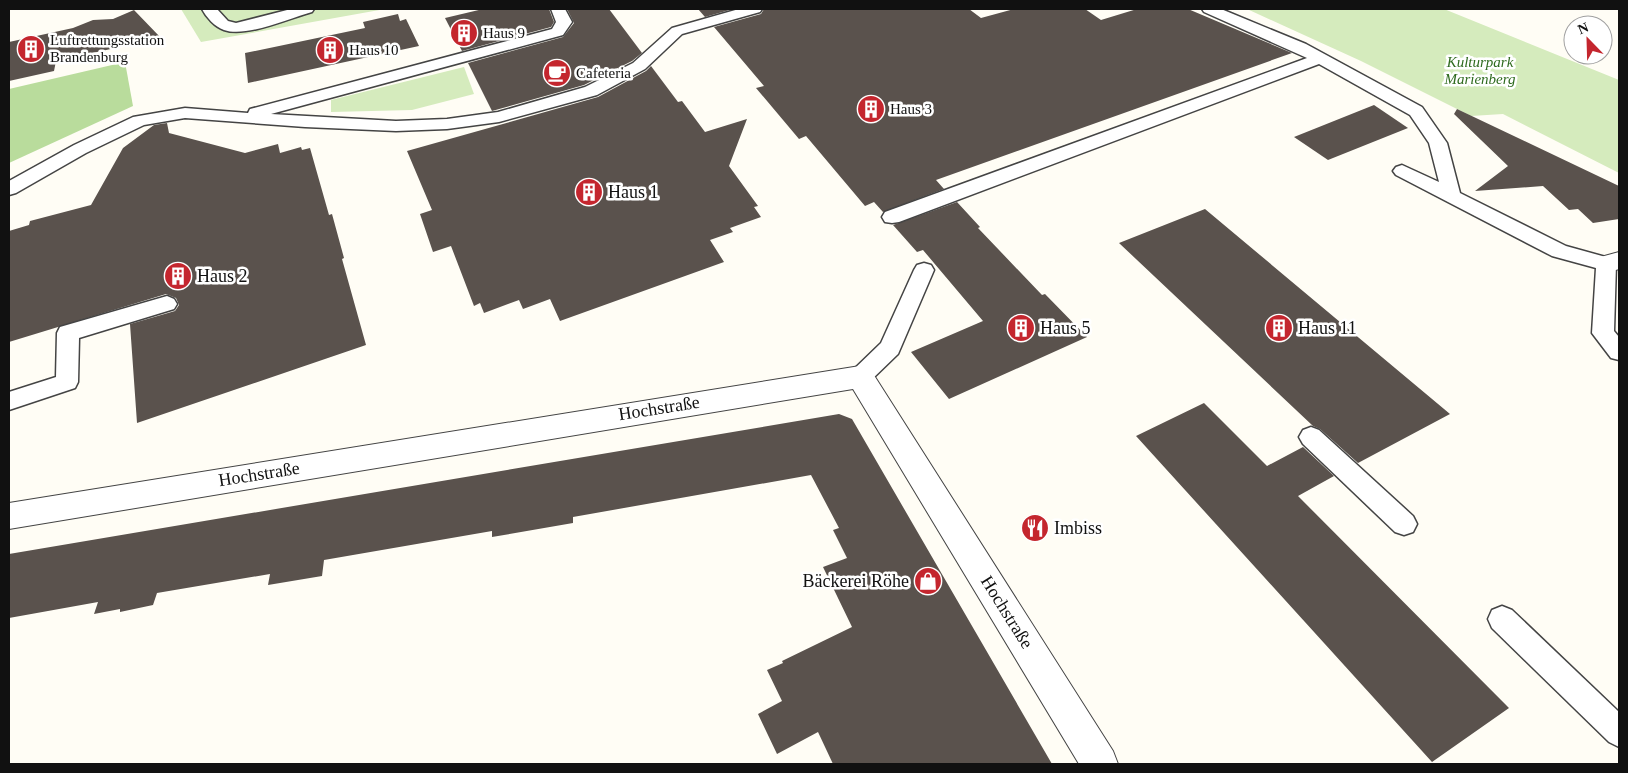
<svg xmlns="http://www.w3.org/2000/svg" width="1628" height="773" viewBox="0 0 1628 773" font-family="'Times New Roman',serif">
  <rect width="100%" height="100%" fill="#fffdf5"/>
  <g fill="#d5ebbd">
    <polygon points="181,9 385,9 201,42"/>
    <polygon points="1247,9 1444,9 1619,80 1619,173 1503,114 1471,116 1361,61"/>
    <polygon points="464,67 474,94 412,110 331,112 331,100"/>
  </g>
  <polygon fill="#b9dc9c" points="125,62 133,106 9,163 9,89"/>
  <g fill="#5a524d">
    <polygon points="483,9 549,9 554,22 551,27 462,51 445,18"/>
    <polygon points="567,9 609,9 642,53 632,61 584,85 492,111 468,63 563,37 574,23"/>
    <polygon points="698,9 733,9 705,17"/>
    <polygon points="764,9 969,9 981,18 1014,9 1085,9 1101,20 1137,9 1188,9 1292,53 936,180 944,189 883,212 874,202 865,206 806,136 799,139 756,88 764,86 714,27 761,14"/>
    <polygon points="134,10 161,38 56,61 54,71 9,81 9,42 73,28 93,20 113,19"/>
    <polygon points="398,14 400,21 406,19 419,46 248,83 245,53 365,28 363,22"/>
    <polygon points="651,66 678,102 682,101 705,132 747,119 729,166 758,206 754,207 761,217 730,228 733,232 710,240 724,262 560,321 550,299 523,309 519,300 484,313 480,303 474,306 451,246 433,252 420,214 432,210 407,151 598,97 646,71"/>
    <polygon points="1374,105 1408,128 1328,160 1294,137"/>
    <polygon points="1457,109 1619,186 1619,219 1593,223 1578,209 1569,210 1543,186 1475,191 1508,166 1454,114"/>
    <polygon points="167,123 169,133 245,153 278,144 280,153 301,147 302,150 310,148 329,215 332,214 344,258 342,259 366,345 137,423 130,324 175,311 179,305 176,298 166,294 9,342 9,231 29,225 30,221 91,205 123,148 154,125"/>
    <polygon points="957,202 980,227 978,228 1042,295 1045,294 1087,337 949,399 911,352 983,321 923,250 917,252 893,225"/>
    <polygon points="1205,209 1450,414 1358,463 1320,429 1313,426 1119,243"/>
    <polygon points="1204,403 1267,466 1303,447 1334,476 1298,496 1509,708 1432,762 1136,436"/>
    <polygon points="839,414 852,419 1052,764 833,764 818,732 777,754 758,714 782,701 767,670 783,663 782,661 852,627 823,567 847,558 833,530 839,528 811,475 573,517 573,523 492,537 492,531 324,560 322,576 268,585 270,574 157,593 153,605 120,612 120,609 94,614 98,602 9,618 9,554"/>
  </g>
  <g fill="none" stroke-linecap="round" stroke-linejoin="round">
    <g stroke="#444" stroke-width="3">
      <g id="lane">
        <path d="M202,9H217L228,21L236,23L291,9H314L312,12C290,18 246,38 224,30C215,27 206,17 202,9Z"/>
        <polygon points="551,9 565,9 572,22 563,35 271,114 396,121 447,119 498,112 585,87 633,63 672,28 739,9 762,9 760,12 682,34 645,69 597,95 499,122 447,129 396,131 305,127 185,118 144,125 86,153 16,193 9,195 9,181 74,145 133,117 185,108 248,113 250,109 552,29 556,22"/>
        <polygon points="1202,9 1221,9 1306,44 1422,107 1447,143 1460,193 1566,246 1613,259 1616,264 1614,331 1619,337 1619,360 1611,358 1592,333 1596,268 1552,256 1396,175 1393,171 1396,167 1402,165 1439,182 1429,143 1410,115 1319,64 899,222 892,223 885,222 882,217 885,212 1307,58 1204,12"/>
        <polygon points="924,263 931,265 934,270 898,354 868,383 860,386 852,383 849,377 852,371 881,343 914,270 917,265"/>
        <polygon points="167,296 174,299 177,304 174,309 79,338 78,382 75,388 9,410 9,392 56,377 57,333 60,327"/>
        <polygon points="1311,427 1319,430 1413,516 1417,524 1413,532 1404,535 1395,532 1303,444 1299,437 1303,430"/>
        <polygon points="1502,606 1512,610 1619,712 1619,747 1609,742 1492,628 1488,619 1492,610"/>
      </g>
    </g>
    <g stroke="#444" stroke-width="2">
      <g id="street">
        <polygon points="1619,252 1619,269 1606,273 1597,270 1594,264 1597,258"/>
        <polygon points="860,366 870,369 1113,751 1118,764 1079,764 853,389 9,529 9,503"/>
      </g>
    </g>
    <use href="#lane" fill="#fff" fill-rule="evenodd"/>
    <use href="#street" fill="#fff" fill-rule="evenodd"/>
  </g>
  <defs>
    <g id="building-disc" transform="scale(1.4375)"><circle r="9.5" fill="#c4262e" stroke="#fff"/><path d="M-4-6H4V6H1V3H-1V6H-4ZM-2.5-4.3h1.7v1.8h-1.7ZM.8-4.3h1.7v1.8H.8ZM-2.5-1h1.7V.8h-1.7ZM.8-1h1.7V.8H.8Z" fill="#fff"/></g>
    <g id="cafe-disc" transform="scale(1.4375)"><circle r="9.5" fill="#c4262e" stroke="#fff"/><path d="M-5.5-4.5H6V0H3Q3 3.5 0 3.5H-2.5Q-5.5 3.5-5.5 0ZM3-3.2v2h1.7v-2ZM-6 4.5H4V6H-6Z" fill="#fff"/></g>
    <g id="restaurant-disc" transform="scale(1.4375)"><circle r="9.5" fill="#c4262e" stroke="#fff"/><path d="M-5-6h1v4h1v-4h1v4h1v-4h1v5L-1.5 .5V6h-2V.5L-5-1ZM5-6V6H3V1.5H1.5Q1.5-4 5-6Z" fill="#fff"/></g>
    <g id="shop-disc" transform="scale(1.4375)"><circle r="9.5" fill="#c4262e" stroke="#fff"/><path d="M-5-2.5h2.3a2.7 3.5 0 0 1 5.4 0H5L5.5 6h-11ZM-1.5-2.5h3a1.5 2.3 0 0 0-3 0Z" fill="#fff"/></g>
  </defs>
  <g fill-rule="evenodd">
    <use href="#building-disc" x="464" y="33"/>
    <use href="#building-disc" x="31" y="49"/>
    <use href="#building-disc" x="330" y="50"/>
    <use href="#cafe-disc" x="557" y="73"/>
    <use href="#building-disc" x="871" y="109"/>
    <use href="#building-disc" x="589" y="192"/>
    <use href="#building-disc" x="178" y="276"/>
    <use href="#building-disc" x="1021" y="328"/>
    <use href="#building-disc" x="1279" y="328"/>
    <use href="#restaurant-disc" x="1035" y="528"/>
    <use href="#shop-disc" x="928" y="581"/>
  </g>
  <g text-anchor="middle" stroke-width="5" stroke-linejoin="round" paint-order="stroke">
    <g font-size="15" fill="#111" stroke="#fff" text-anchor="start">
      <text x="483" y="38">Haus 9</text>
      <text x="50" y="45">Luftrettungsstation<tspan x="50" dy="17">Brandenburg</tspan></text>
      <text x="349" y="55">Haus 10</text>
      <text x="576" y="78">Cafeteria</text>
      <text x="890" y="114">Haus 3</text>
    </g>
    <g font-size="15" font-style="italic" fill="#2f6b1f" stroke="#fff">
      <text x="1480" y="67">Kulturpark<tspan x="1480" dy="17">Marienberg</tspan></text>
    </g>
    <g font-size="18" fill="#111" stroke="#fff" text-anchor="start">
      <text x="608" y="198">Haus 1</text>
      <text x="197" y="282">Haus 2</text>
      <text x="1040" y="334">Haus 5</text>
      <text x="1298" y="334">Haus 11</text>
      <text x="1054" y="534">Imbiss</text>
      <text x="909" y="587" text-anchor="end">Bäckerei Röhe</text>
    </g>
    <g font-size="18" fill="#111" stroke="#fff">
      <text transform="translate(659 408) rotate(-9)" y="6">Hochstraße</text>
      <text transform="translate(259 474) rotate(-9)" y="6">Hochstraße</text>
      <text transform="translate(1007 612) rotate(58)" y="6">Hochstraße</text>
    </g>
  </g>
  <rect width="1628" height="773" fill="none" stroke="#111111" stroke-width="20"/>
  <g transform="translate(1588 40) rotate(337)"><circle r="24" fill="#ffffff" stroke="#a0a0a0"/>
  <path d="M0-4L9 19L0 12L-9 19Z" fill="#c4262e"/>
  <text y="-8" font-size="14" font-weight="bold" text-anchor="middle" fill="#111111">N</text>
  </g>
</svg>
